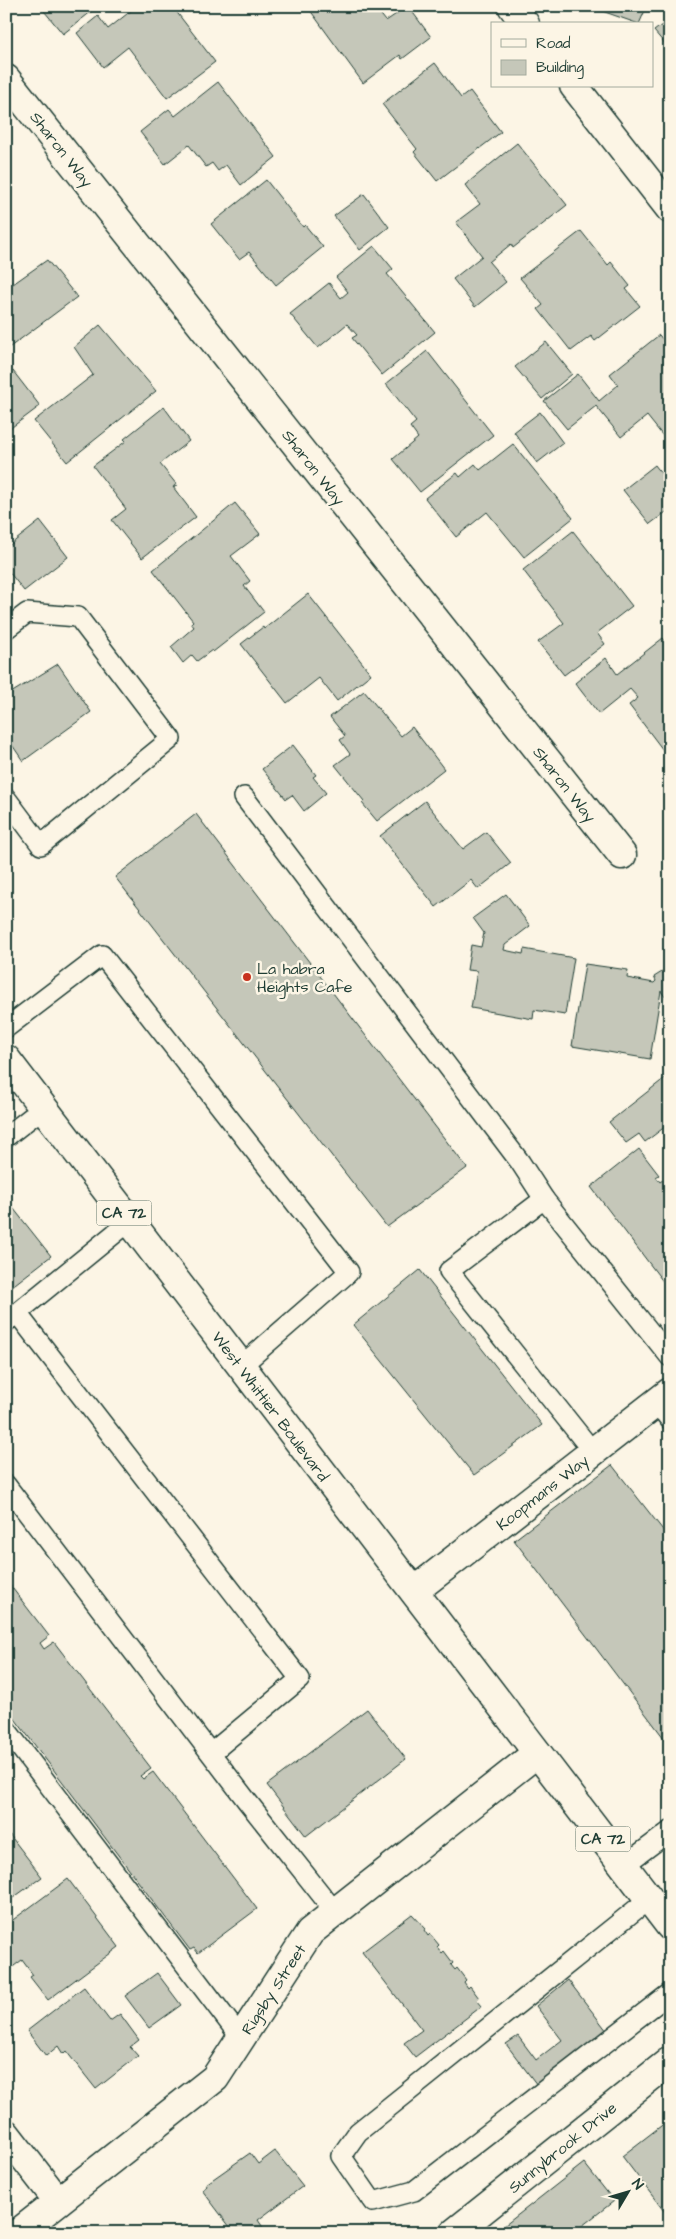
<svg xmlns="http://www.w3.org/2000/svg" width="676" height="2239" viewBox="0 0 676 2239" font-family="'Architects Daughter',sans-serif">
  <rect width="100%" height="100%" fill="#fcf5e5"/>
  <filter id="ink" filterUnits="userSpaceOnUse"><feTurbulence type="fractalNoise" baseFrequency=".02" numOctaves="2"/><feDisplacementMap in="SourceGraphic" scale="10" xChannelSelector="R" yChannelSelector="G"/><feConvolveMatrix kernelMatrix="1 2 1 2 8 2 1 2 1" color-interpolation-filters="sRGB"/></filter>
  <g filter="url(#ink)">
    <g fill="#c5c7b9" stroke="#1f3d34">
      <polygon points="40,6 96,6 97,7 63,34"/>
      <polygon points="137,6 172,6 215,62 167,98 128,47 103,67 77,33 98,16 108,29"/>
      <polygon points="307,6 374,6 386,21 408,6 431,37 402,59 400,55 363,83"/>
      <polygon points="604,6 647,6 639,24 602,11"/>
      <polygon points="670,19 670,50 654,31"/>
      <polygon points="435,63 461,98 470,91 501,132 437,181 414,152 417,149 382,104"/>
      <polygon points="218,82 276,157 241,185 226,165 218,171 212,163 206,167 189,145 165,164 140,132 169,109 175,116"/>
      <polygon points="517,143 567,205 513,248 511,244 489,262 506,282 475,307 453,279 482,256 456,222 480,204 465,185"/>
      <polygon points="266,180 303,227 305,225 323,247 276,285 249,252 239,259 211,224"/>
      <polygon points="364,194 389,227 360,250 334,216"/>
      <polygon points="581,231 608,265 611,262 630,286 626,289 640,306 595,341 591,336 571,351 538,309 543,305 520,278"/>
      <polygon points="374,246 393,269 387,274 435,332 382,375 352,338 357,335 347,324 318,348 290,314 329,283 341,298 348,292 336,277"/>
      <polygon points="47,260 77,297 6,350 6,276 13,284"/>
      <polygon points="100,325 156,391 67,462 34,421 93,375 74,347"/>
      <polygon points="659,335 670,348 670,439 667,441 647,416 621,437 596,406 567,429 544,401 578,374 599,401 618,385 610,374"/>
      <polygon points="546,342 572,374 542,399 515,367"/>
      <polygon points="427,351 493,435 420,492 393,459 418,438 410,427 416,422 386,384"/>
      <polygon points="13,371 40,406 8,430 6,428 6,377"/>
      <polygon points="164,407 189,441 160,464 177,485 173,487 196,517 142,558 112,520 126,509 93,466 126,441 124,439"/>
      <polygon points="540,412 563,443 537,463 514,432"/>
      <polygon points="513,444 573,518 524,557 487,512 456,537 425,498 457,473 460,477 475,464 480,470"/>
      <polygon points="655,465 670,485 670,509 650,524 623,490"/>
      <polygon points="235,503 260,534 231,556 250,581 244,586 264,612 213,652 212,650 197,661 192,655 183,663 171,647 194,627 191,623 193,621 153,570"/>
      <polygon points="40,521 68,557 24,591 6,568 6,548"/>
      <polygon points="573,531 632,606 597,633 605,644 564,675 538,642 564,623 523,570"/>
      <polygon points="308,594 371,674 337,701 319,678 287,703 241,644 263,627 264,629"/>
      <polygon points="663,638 670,647 670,751 666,754 629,705 638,698 630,689 599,714 575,683 606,658 617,674"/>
      <polygon points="58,664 91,712 23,761 6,736 6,696"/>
      <polygon points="364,691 401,736 412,727 444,769 377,821 362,803 364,801 335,765 350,754 340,740 345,736 330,717"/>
      <polygon points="293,745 316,775 313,777 326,793 304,811 292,795 286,799 262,769"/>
      <polygon points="425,801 463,849 486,832 511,863 478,889 471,880 436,907 380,836"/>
      <polygon points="196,814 467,1168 387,1227 115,877"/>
      <polygon points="506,894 530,926 505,945 504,950 523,954 524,949 574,958 565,1015 534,1010 533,1019 471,1008 477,971 467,970 471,945 481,947 484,933 473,918"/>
      <polygon points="585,964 628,970 627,978 654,983 656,981 654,977 670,967 670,1004 661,991 650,1059 572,1046"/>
      <polygon points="665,1078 670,1084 670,1123 645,1142 639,1134 626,1143 609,1122"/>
      <polygon points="639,1149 659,1175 656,1177 660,1182 670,1175 668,1288 591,1187"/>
      <polygon points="6,1199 51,1256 6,1291"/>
      <polygon points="420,1270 542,1425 474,1475 353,1325"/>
      <polygon points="612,1465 670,1539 670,1746 514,1540"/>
      <polygon points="6,1580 49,1636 40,1643 44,1649 54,1642 151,1768 140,1776 143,1779 153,1772 257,1909 198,1953 194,1948 190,1950 6,1707"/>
      <polygon points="367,1709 406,1759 306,1836 267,1785"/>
      <polygon points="6,1830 42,1877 6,1903"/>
      <polygon points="68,1879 119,1947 48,2000 30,1977 33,1975 22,1960 6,1972 6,1925"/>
      <polygon points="412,1914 426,1929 424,1930 428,1936 430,1934 439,1945 437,1947 442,1953 444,1951 453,1963 451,1965 455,1970 457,1968 466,1980 464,1982 468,1988 470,1986 479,1998 477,2000 482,2006 415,2057 404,2043 422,2030 362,1952"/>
      <polygon points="157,1973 181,2005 149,2028 125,1996"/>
      <polygon points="568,1980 607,2031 537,2085 506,2044 518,2036 536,2060 562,2040 536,2006"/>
      <polygon points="84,1987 110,2021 120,2014 139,2040 130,2047 138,2056 96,2089 66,2051 63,2054 58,2046 46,2056 27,2031"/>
      <polygon points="670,2119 670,2219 622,2156"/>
      <polygon points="275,2151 303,2186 258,2220 264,2229 259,2233 231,2233 233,2231 202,2190 207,2186 206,2184 250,2153 258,2164"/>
      <polygon points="584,2163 614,2201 573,2233 495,2233"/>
    </g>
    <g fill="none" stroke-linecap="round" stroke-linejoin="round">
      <g stroke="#1f3d34" stroke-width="22">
        <g id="service">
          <polyline points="6,629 27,613 78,617 171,739 41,845 6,798"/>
          <polyline points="244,797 520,1162 544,1199"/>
          <polyline points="6,1028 102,955 349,1272 241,1366"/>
          <polyline points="6,1137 43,1108"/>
          <polyline points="17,1313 300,1679 211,1753"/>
          <polyline points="6,1322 130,1221"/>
          <polyline points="656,1402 670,1420"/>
          <polyline points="593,1452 449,1271 544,1199 670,1357"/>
          <polyline points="6,1485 247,1801 335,1912"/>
          <polyline points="6,1729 241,2038"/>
          <polyline points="623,1866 670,1831"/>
          <polyline points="649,1899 358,2132 341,2156 373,2202 414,2191 670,1993"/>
        </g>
      </g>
      <g stroke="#1f3d34" stroke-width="31">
        <g id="minor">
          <polyline points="512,6 525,24"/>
          <polyline points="6,79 622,855"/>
          <polyline points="574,86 670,209"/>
          <polyline points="414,1591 670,1392"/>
          <polyline points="6,2134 58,2201"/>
          <polyline points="18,2233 215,2078 310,1932 537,1753"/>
          <polyline points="454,2233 670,2061"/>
        </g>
      </g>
      <g stroke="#1f3d34" stroke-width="31">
        <polyline id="primary" points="6,1059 670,1926"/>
      </g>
      <use href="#service" stroke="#fcf5e5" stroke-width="19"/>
      <use href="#minor" stroke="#fcf5e5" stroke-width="28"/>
      <use href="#primary" stroke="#fcf5e5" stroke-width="28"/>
    </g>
  </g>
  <circle fill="#c8321e" stroke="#fcf5e5" stroke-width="2" cx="247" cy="977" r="5"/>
  <g text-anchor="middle" stroke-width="5" stroke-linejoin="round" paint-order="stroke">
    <g fill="#fcf5e5" stroke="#617469" stroke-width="1">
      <rect x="96.5" y="1200.5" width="55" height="25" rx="4"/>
      <rect x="575.5" y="1826.5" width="55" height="25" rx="4"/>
    </g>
    <g font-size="15" font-weight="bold" fill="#1f3d34">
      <text x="124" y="1218">CA 72</text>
      <text x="603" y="1844">CA 72</text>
    </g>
    <g font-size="16" fill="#1f3d34" stroke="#fcf5e5">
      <text transform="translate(62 149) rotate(52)" y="6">Sharon Way</text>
      <text transform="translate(314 467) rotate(52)" y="6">Sharon Way</text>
      <text transform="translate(565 784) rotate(52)" y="6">Sharon Way</text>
      <text transform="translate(271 1406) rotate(53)" y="6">West Whittier Boulevard</text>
      <text transform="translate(542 1492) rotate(-38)" y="6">Koopmans Way</text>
      <text transform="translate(273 1989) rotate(-57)" y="6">Rigsby Street</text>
      <text transform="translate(562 2147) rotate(-39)" y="6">Sunnybrook Drive</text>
    </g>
    <g font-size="16" fill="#1f3d34" stroke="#fcf5e5" text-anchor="start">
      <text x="257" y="974">La habra<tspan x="257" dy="18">Heights Cafe</tspan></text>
    </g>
  </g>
  <rect width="676" height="2239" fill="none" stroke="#fcf5e5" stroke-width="25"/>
  <rect x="12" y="12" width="651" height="2214" fill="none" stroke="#1f3d34" stroke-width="2" filter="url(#ink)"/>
  <rect x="491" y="22" width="162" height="65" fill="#fcf5e5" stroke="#a4ab9e"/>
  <rect x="501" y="39" width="25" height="8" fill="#fcf5e5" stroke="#a4ab9e"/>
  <text x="536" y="48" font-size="15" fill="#1f3d34">Road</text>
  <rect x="501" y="60" width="25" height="15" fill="#c5c7b9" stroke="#a4ab9e"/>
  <text x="536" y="72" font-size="15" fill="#1f3d34">Building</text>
  <g transform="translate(628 2192) rotate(52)" stroke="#fcf5e5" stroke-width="4" paint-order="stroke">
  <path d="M0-4L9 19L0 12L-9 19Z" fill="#1f3d34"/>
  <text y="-8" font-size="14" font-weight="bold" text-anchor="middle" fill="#1f3d34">N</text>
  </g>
</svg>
